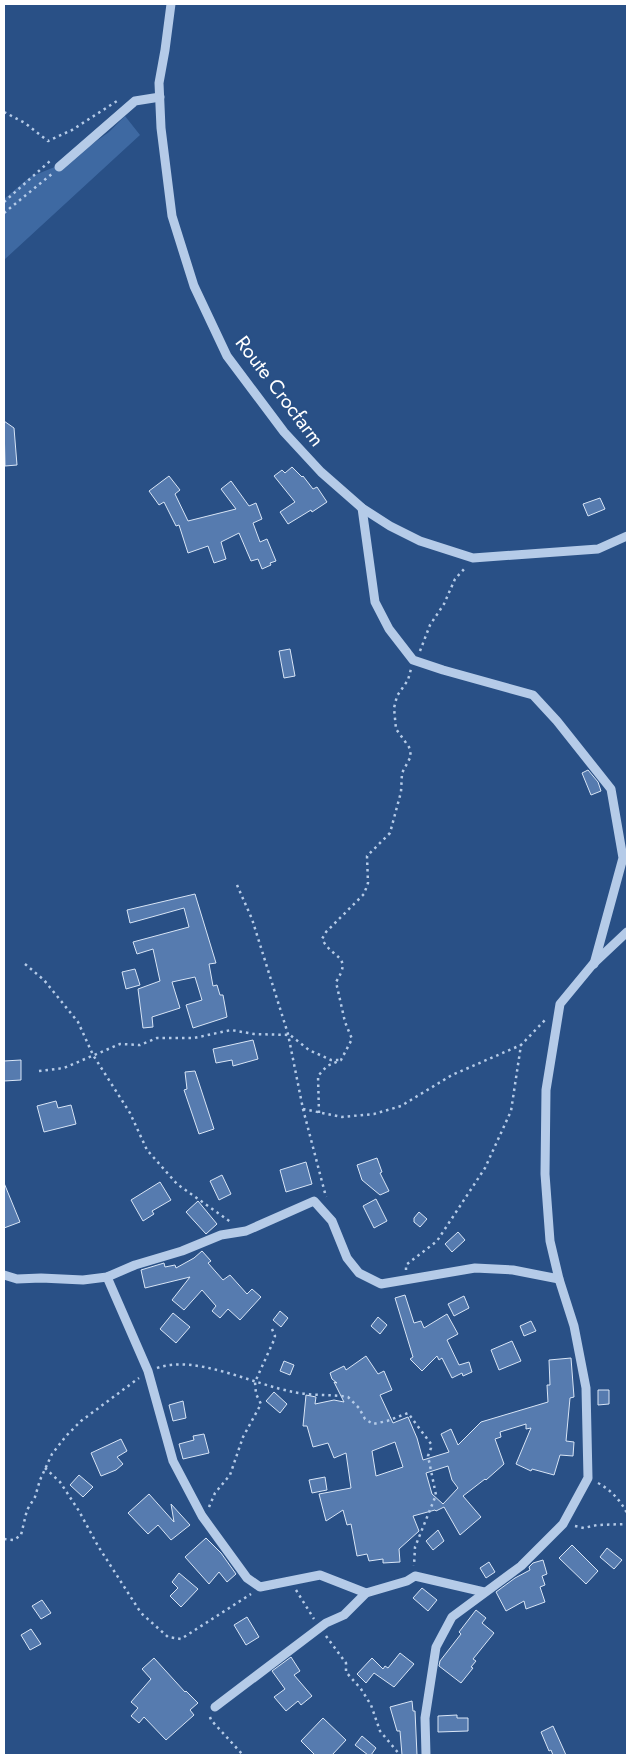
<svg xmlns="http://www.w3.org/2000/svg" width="631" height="1759" viewBox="0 0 631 1759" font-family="Jost,sans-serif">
  <rect width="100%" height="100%" fill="#295086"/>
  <polygon fill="#3e69a2" points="125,116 140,135 4,260 4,199 30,177 67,162 109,132"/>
  <g fill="#567baf" stroke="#d8e5f6" fill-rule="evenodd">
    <polygon points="4,421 14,428 17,465 5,466"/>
    <polygon points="292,467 302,477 303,476 313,489 317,487 327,502 312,512 311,510 288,524 280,512 295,502 274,476 282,470 285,473"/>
    <polygon points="169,476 180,490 175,494 188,521 236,509 221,489 231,481 249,506 256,503 262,519 253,523 260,542 267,539 276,561 270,563 271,565 262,569 258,559 251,561 239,533 221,542 226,559 214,563 208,546 188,553 179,525 176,526 164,502 159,505 149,491"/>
    <polygon points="600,498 605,509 588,516 583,504"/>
    <polygon points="290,649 295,676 284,678 279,651"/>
    <polygon points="588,770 598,782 601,791 591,795 582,773"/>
    <polygon points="195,894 216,963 209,964 213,986 217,985 220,995 223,995 227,1017 193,1028 186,1005 202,1000 195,977 172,982 180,1008 152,1017 153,1027 143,1028 138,989 160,981 153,949 137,954 133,942 189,927 184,908 130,923 127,910"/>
    <polygon points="135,969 140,985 126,989 122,972"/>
    <polygon points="253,1040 258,1059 233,1066 232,1060 216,1063 213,1049"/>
    <polygon points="21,1060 21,1080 4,1081 4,1061"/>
    <polygon points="195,1071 214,1129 199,1134 184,1090 187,1089 185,1072"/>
    <polygon points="56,1101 58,1108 71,1105 76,1124 44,1132 37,1106"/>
    <polygon points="377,1158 382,1172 380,1173 389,1191 380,1195 362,1180 357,1165"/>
    <polygon points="306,1162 312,1184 286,1192 280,1170"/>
    <polygon points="222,1175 231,1194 219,1200 210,1181"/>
    <polygon points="160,1182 171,1200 152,1211 154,1214 143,1221 131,1200"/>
    <polygon points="4,1183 20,1222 4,1228"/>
    <polygon points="376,1199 387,1221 374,1228 363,1206"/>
    <polygon points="198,1201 217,1224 206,1234 186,1212"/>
    <polygon points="419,1212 427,1219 420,1227 414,1222 414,1218"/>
    <polygon points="458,1232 465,1240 452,1252 445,1244"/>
    <polygon points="202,1251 211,1261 208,1263 223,1280 230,1275 247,1294 252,1289 261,1297 240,1320 228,1309 220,1318 212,1311 216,1306 202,1290 184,1310 172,1300 190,1277 145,1288 141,1270 164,1263 165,1267 175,1265 176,1268 194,1258"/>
    <polygon points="405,1295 414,1323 421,1321 424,1328 447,1314 458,1334 447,1340 459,1365 469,1362 472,1372 463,1376 462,1373 452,1378 442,1358 439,1360 437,1356 422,1371 410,1359 413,1357 395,1298"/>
    <polygon points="464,1296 469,1308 454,1316 448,1304"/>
    <polygon points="280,1311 288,1318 281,1327 273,1320"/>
    <polygon points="173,1313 190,1327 176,1343 160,1329"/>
    <polygon points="378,1317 387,1325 380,1334 371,1326"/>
    <polygon points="531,1321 536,1331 524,1336 520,1326"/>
    <polygon points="512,1341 521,1361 499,1370 491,1350"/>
    <path d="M366,1356L378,1374L384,1371L392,1390L380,1395L393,1423L408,1417L417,1438L423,1460L449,1452L441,1434L451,1429L458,1445L481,1422L548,1402L547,1385H550L549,1360L571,1358L574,1397L570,1398L566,1441L574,1442L573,1456L560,1455L554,1475L532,1469L531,1471L516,1464L531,1428L526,1429V1424L500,1432L501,1437L495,1439L504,1464L486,1480L485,1479L463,1496L481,1517L460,1535L444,1507L436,1511L435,1510L413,1516L419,1531L399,1549L400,1562L383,1563V1559L369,1561L367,1554L357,1556L351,1524L347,1525L343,1510L326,1521L319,1494L351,1488L346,1453L334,1458L328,1443L313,1447L307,1426H303L306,1395L316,1397L315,1404L334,1400L344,1402L334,1382L337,1383L332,1379L330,1373L344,1366L346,1370ZM395,1442L403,1467L376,1476L372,1451ZM448,1466L452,1480L458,1488L443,1504L432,1494L426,1473Z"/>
    <polygon points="284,1361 294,1365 290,1375 280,1371"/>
    <polygon points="598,1390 609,1390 609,1404 598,1405"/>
    <polygon points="274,1392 287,1404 280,1413 266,1401"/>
    <polygon points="183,1401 186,1418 173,1421 169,1405"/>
    <polygon points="204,1434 209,1453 183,1459 179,1444 194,1440 193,1436"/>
    <polygon points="121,1439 127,1451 117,1457 123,1464 116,1470 101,1476 91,1453"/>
    <polygon points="79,1475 93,1487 83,1497 70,1485"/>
    <polygon points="325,1477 327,1490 312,1493 309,1480"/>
    <polygon points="149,1494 174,1522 171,1504 190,1525 171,1540 158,1525 148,1534 128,1513"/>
    <polygon points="438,1530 444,1541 433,1550 426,1541"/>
    <polygon points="206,1538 221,1553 236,1574 227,1582 219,1572 209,1584 185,1557"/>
    <polygon points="572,1545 598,1571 586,1584 559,1558"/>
    <polygon points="607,1548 622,1560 614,1569 600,1557"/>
    <polygon points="543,1560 547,1574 542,1576 545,1585 540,1587 545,1602 526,1609 524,1601 506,1611 496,1592 515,1578 530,1570 529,1567 533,1563"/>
    <polygon points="489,1562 495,1572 486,1578 480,1568"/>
    <polygon points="179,1573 198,1589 181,1607 170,1596 178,1588 172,1582"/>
    <polygon points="422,1588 437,1600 428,1611 413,1598"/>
    <polygon points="42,1600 51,1613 41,1619 32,1606"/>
    <polygon points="476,1610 486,1618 482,1623 494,1633 473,1659 476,1661 471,1667 473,1668 461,1683 439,1666 440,1661 461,1634 459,1632"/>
    <polygon points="247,1617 259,1637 246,1645 234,1625"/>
    <polygon points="31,1629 41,1644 30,1650 21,1635"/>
    <polygon points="400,1653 414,1664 394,1687 374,1673 366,1683 357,1674 372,1658 383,1669 385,1666 388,1668"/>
    <polygon points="291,1657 300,1671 294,1675 312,1696 301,1705 298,1701 286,1711 274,1697 285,1689 272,1671"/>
    <polygon points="154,1658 185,1692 186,1691 198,1703 190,1710 194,1715 166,1740 144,1717 139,1723 131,1716 138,1708 131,1702 151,1679 142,1669"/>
    <polygon points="412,1701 413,1711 415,1711 417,1755 402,1755 400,1731 397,1731 390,1707"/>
    <polygon points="457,1715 457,1718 468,1718 468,1731 438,1732 438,1716"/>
    <polygon points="323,1718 346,1740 332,1755 315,1755 301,1741"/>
    <polygon points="553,1726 566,1755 553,1755 551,1750 549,1751 541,1732"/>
    <polygon points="362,1736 376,1748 371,1755 368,1755 355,1745"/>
  </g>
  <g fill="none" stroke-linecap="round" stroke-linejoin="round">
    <g stroke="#b5cbe8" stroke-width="2.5" stroke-dasharray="2.5 4" stroke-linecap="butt">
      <polyline points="4,112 25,123 48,141 72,130 117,101"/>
      <polyline points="4,202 50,161"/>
      <polyline points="4,213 53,173"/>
      <polyline points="420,651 430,625 444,604 455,579 466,567"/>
      <polyline points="237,885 252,919 288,1034 303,1109 326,1197"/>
      <polyline points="25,964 44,980 78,1022 93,1055 130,1113 147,1150 177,1184 232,1223"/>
      <polyline points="39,1071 64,1068 120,1044 140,1045 157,1038 194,1038 231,1030 254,1034 290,1035 309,1050 331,1060 339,1060"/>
      <polyline points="303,1109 342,1117 374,1114 401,1106 452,1075 521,1045"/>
      <path d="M319,1113L318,1076L327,1066L341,1060L352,1039L345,1022L336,982C353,955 333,960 322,939L326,932L364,894L368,883L367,856L390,833L401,792L402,773L411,756L409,747L396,729L394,708L397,696L408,680L411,669"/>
      <polyline points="406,1270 406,1265 437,1241 485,1168 511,1111 521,1045 546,1019"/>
      <path d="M157,1368C196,1354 254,1385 294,1392C311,1396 330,1394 348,1397L359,1408L365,1419L373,1424L387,1421L408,1413L431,1444V1448L428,1456L436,1495L415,1547L414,1566"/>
      <polyline points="45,1468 60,1482 79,1511 98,1546 141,1613 168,1637 181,1639 251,1594"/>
      <path d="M598,1483C611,1490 620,1500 627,1513"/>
      <polyline points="209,1507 215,1493 230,1475 243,1437 261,1404 256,1394 255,1382 274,1340 275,1336 272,1329"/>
      <polyline points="575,1526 584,1528 597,1525 627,1524"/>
      <polyline points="4,1539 14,1540 21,1535 27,1510 35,1497 40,1480 52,1454 66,1436 81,1421 139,1378"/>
      <polyline points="296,1590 314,1619"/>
      <polyline points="326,1636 346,1663 346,1672 361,1689 371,1705 380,1731 400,1755"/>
      <polyline points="210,1717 211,1720 243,1755"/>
    </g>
    <g stroke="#b5cbe8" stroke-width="9">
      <polyline points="171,4 165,50 159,83 161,128 172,216 194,286 227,356 284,432 321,472 362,508 390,526 420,541 473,558 598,549 627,536"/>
      <polyline points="59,167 135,101 160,97"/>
      <polyline points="362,508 375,602 389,629 413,660 443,670 533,695 557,721 611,789 623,858 594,964"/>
      <polyline points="4,1275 17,1279 41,1278 83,1280 107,1277 135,1265 182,1251 221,1235 246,1231 314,1201 332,1221 347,1258 359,1273 381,1284 475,1268 513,1270 559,1279"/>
      <polyline points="107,1277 148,1371 173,1461 202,1516 247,1578 260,1587 320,1575 366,1593"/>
      <polyline points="215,1707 326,1623 344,1615 366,1593 407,1581 415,1576 484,1592"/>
      <polyline points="426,1755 425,1718 436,1647 452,1617 521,1566 563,1524 588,1478 586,1388 574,1326 559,1279 550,1241 545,1174 546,1090 560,1004 593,964 627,932"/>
    </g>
  </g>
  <g text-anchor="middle" stroke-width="4" stroke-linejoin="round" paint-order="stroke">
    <g font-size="20" fill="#fff" stroke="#295086">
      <text transform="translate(280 391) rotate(53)" y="7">Route Crocfarm</text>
    </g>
  </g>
  <rect width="631" height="1759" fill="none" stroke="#ffffff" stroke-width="10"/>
</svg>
